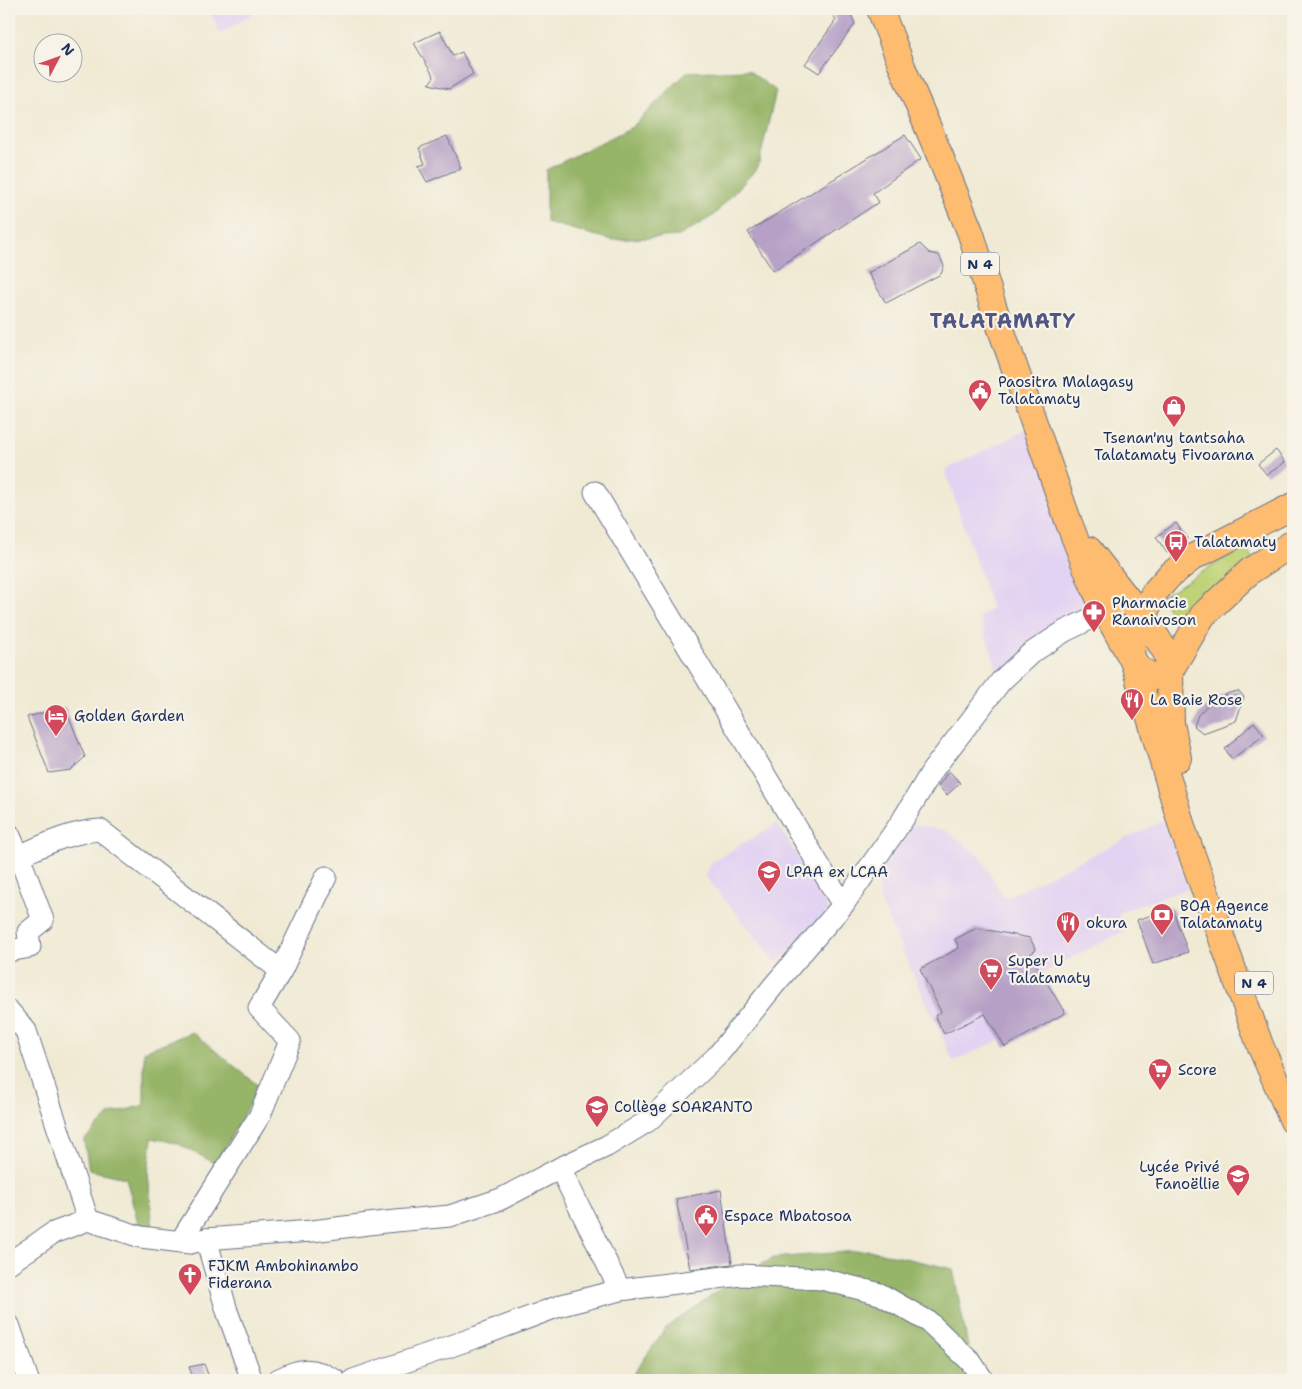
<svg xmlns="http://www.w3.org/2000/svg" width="1302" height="1389" viewBox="0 0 1302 1389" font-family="'Shantell Sans',sans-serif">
  <rect width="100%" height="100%" fill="#f7f3e8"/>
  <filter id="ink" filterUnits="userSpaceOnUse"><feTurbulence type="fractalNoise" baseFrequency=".02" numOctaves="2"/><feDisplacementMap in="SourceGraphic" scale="10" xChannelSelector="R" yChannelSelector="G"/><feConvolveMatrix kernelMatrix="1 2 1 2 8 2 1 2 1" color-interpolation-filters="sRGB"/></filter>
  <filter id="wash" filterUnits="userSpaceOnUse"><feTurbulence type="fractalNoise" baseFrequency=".0096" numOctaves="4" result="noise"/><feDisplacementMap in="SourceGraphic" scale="20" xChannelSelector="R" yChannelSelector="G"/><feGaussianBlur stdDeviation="1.12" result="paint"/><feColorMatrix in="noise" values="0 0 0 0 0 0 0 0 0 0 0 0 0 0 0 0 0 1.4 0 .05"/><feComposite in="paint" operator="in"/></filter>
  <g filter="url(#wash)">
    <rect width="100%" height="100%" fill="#f0ead4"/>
    <g fill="#e3d3f2">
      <polygon points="209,9 255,9 256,12 220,34"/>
      <polygon points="1036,425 1105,611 1001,681 979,617 992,609 945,470"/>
      <polygon points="1164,820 1188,888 1118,913 1122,932 1042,973 1065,1013 1005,1047 1000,1040 953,1061 882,906 876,878 913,824 947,831 980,856 1004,898"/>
      <polygon points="777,823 829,910 777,963 705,876 712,862"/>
    </g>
    <polygon fill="#bfd376" stroke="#6d816a" points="1245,546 1258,565 1182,635 1161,597"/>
    <g fill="#97b567" stroke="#597262">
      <polygon points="748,70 776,91 758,167 713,216 679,236 612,240 546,222 546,170 632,127 687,72"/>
      <polygon points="192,1032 259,1086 216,1164 177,1143 152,1138 148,1172 153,1232 139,1227 126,1178 89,1170 84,1140 109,1115 144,1105 144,1051"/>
      <polygon points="869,1250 953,1269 971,1362 983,1380 636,1380 635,1372 665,1329 737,1277 774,1258"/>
    </g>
    <g id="blocks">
      <g fill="#b6a0c6">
        <polygon points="830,9 849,9 855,24 819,73 805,64 836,20"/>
        <polygon points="440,31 453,56 462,52 473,74 449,89 429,84 434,77 414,43"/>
        <polygon points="905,135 921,159 873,193 879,202 773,271 748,232"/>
        <polygon points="447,136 461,168 427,182 418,166 425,164 419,148"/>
        <polygon points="920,244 929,253 939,255 944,266 941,274 886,303 868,273"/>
        <polygon points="1276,450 1285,462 1267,475 1258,464"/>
        <polygon points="1176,523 1187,539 1167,553 1156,537"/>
        <polygon points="1239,691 1244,697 1236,721 1203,733 1194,726 1198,715 1211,701 1229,693"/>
        <polygon points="65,707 85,757 71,770 49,773 27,717"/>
        <polygon points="1254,722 1264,735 1232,759 1225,749"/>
        <polygon points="949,771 960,783 947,795 938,786"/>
        <polygon points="1172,908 1188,952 1153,964 1137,920"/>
        <polygon points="977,928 1030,938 1036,950 1030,954 1065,1013 1005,1047 985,1014 944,1034 935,1016 941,1012 920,969 959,948 955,939"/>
        <polygon points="721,1190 732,1264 690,1269 676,1199"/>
        <polygon points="204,1364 210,1380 194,1380 189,1367"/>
      </g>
    </g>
  </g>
  <g filter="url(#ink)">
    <use href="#blocks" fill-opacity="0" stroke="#667087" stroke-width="1"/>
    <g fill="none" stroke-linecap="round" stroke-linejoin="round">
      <g stroke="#667087" stroke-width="23">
        <g id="minor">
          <polyline points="595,492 843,905"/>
          <polyline points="9,834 19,856 43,920 28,932 30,947 9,951"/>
          <path d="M19,856C46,844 70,832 100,830L281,971"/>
          <polyline points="9,1011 26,1031 88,1220"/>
          <polyline points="560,1168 620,1290 741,1275 822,1279 880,1294 929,1322 971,1362 983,1380"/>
          <polyline points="206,1239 227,1311 252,1380"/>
          <polyline points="180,1242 260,1115 290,1041 259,1008 281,971 326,877"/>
          <polyline points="9,1263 53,1233 88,1220 141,1237 190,1243 206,1239 312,1231 385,1222 450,1216 501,1199 560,1168 607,1146 648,1121 717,1056 775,984 843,905 902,821 932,771 1001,681 1030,654 1065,631 1119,605"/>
          <polyline points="9,1325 28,1380"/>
          <path d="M277,1380C302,1368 310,1366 335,1380"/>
          <polyline points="353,1380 477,1337 562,1305 620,1290"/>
        </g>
      </g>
      <g stroke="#667087" stroke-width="28">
        <g id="major">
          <polyline points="880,9 903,69 940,156 971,234 994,309 1069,523 1091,580 1105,611 1137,668 1152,676 1160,677 1165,675 1170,671 1203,615 1250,571 1293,543"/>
          <polyline points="1293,506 1193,557 1169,576 1154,593 1134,635 1131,653 1183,830 1196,866 1260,1045 1293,1121"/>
          <polyline points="1089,550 1129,601 1143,616 1167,654 1170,671 1171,723 1178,758"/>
        </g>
      </g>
      <use href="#minor" stroke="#fff" stroke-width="21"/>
      <use href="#major" stroke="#fdbc70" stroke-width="26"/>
    </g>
  </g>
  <defs>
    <g id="civic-pin" transform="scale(1.25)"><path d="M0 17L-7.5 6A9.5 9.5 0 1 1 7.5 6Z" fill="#d1495b" stroke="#f7f3e8"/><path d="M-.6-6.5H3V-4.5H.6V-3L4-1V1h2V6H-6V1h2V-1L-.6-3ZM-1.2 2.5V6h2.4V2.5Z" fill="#fff"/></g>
    <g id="shop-pin" transform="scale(1.25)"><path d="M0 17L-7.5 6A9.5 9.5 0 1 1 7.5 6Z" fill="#d1495b" stroke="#f7f3e8"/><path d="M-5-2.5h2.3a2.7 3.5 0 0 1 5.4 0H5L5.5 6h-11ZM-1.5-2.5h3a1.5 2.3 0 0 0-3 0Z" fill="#fff"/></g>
    <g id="bus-pin" transform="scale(1.25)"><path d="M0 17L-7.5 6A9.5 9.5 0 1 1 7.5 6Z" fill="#d1495b" stroke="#f7f3e8"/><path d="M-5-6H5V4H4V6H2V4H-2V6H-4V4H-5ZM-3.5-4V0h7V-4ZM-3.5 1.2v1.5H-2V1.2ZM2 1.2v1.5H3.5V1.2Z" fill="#fff"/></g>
    <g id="pharmacy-pin" transform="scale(1.25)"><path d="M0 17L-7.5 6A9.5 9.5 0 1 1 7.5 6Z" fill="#d1495b" stroke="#f7f3e8"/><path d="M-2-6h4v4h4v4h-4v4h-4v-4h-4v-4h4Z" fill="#fff"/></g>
    <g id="restaurant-pin" transform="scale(1.25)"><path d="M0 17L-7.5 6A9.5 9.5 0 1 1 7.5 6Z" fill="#d1495b" stroke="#f7f3e8"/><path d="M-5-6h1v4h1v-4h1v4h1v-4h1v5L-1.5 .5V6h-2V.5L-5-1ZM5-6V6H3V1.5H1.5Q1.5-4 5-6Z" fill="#fff"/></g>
    <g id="hotel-pin" transform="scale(1.25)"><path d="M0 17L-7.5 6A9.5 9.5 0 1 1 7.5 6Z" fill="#d1495b" stroke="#f7f3e8"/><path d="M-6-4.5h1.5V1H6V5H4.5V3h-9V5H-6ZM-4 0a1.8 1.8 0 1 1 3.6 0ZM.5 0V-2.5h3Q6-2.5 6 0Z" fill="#fff"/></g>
    <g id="school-pin" transform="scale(1.25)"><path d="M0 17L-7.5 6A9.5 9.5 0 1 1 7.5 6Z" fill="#d1495b" stroke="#f7f3e8"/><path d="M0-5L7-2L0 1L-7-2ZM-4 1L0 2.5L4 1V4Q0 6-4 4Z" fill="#fff"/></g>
    <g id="bank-pin" transform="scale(1.25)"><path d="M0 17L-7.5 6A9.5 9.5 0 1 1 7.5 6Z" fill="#d1495b" stroke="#f7f3e8"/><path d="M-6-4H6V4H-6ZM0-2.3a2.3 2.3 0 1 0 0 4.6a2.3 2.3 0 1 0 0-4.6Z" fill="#fff"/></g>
    <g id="supermarket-pin" transform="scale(1.25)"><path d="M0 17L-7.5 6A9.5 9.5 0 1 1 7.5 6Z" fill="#d1495b" stroke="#f7f3e8"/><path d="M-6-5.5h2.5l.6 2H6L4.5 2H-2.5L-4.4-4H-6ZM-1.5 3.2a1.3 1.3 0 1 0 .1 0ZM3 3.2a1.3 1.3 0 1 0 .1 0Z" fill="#fff"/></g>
    <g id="church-pin" transform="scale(1.25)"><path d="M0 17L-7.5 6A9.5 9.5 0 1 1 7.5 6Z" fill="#d1495b" stroke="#f7f3e8"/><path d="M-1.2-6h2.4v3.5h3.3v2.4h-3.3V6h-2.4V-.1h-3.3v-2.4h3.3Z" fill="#fff"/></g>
  </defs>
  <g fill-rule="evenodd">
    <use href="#civic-pin" x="980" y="391"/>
    <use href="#shop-pin" x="1174" y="407"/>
    <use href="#bus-pin" x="1176" y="542"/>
    <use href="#pharmacy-pin" x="1094" y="612"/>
    <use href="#restaurant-pin" x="1132" y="700"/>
    <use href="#hotel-pin" x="56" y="716"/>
    <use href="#school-pin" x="769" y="872"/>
    <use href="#bank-pin" x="1162" y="915"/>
    <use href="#restaurant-pin" x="1068" y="923"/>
    <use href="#supermarket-pin" x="991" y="970"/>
    <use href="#supermarket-pin" x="1160" y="1070"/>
    <use href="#school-pin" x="597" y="1107"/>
    <use href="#school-pin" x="1238" y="1176"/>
    <use href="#civic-pin" x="706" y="1216"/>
    <use href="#church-pin" x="190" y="1275"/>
  </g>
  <g text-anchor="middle" stroke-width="4.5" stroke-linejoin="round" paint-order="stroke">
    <g fill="#f7f3e8" stroke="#5d6a87" stroke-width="1">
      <rect x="961" y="252.5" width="38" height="23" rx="4"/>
      <rect x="1235" y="971.5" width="38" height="23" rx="4"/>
    </g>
    <g font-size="14" font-weight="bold" fill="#1b2f5e">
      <text x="980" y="269">N 4</text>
      <text x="1254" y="988">N 4</text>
    </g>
    <g font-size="15" fill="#1b2f5e" stroke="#f7f3e8" text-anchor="start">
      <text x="998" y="387">Paositra Malagasy<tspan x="998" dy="17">Talatamaty</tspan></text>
      <text x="1174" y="443" text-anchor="middle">Tsenan'ny tantsaha<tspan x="1174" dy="17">Talatamaty Fivoarana</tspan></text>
      <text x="1194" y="547">Talatamaty</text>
      <text x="1112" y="608">Pharmacie<tspan x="1112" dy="17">Ranaivoson</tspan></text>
      <text x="1150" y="705">La Baie Rose</text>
      <text x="74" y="721">Golden Garden</text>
      <text x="786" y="877">LPAA ex LCAA</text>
      <text x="1180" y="911">BOA Agence<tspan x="1180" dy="17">Talatamaty</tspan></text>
      <text x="1086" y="928">okura</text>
      <text x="1008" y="966">Super U<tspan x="1008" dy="17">Talatamaty</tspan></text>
      <text x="1178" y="1075">Score</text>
      <text x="614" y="1112">Collège SOARANTO</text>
      <text x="1220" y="1172" text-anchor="end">Lycée Privé<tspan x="1220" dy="17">Fanoëllie</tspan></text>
      <text x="724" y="1221">Espace Mbatosoa</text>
      <text x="208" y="1271">FJKM Ambohinambo<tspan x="208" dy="17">Fiderana</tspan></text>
    </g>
    <g font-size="20" font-weight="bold" letter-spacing="1" fill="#515782" stroke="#f7f3e8">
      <text x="1003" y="328">TALATAMATY</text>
    </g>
  </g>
  <rect width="1302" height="1389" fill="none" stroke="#f7f3e8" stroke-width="30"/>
  <g transform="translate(58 58) rotate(49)"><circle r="24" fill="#f7f3e8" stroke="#9fa5b1"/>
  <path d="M0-4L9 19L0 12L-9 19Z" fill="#d1495b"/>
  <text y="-8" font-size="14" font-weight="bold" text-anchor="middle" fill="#1b2f5e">N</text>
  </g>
</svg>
